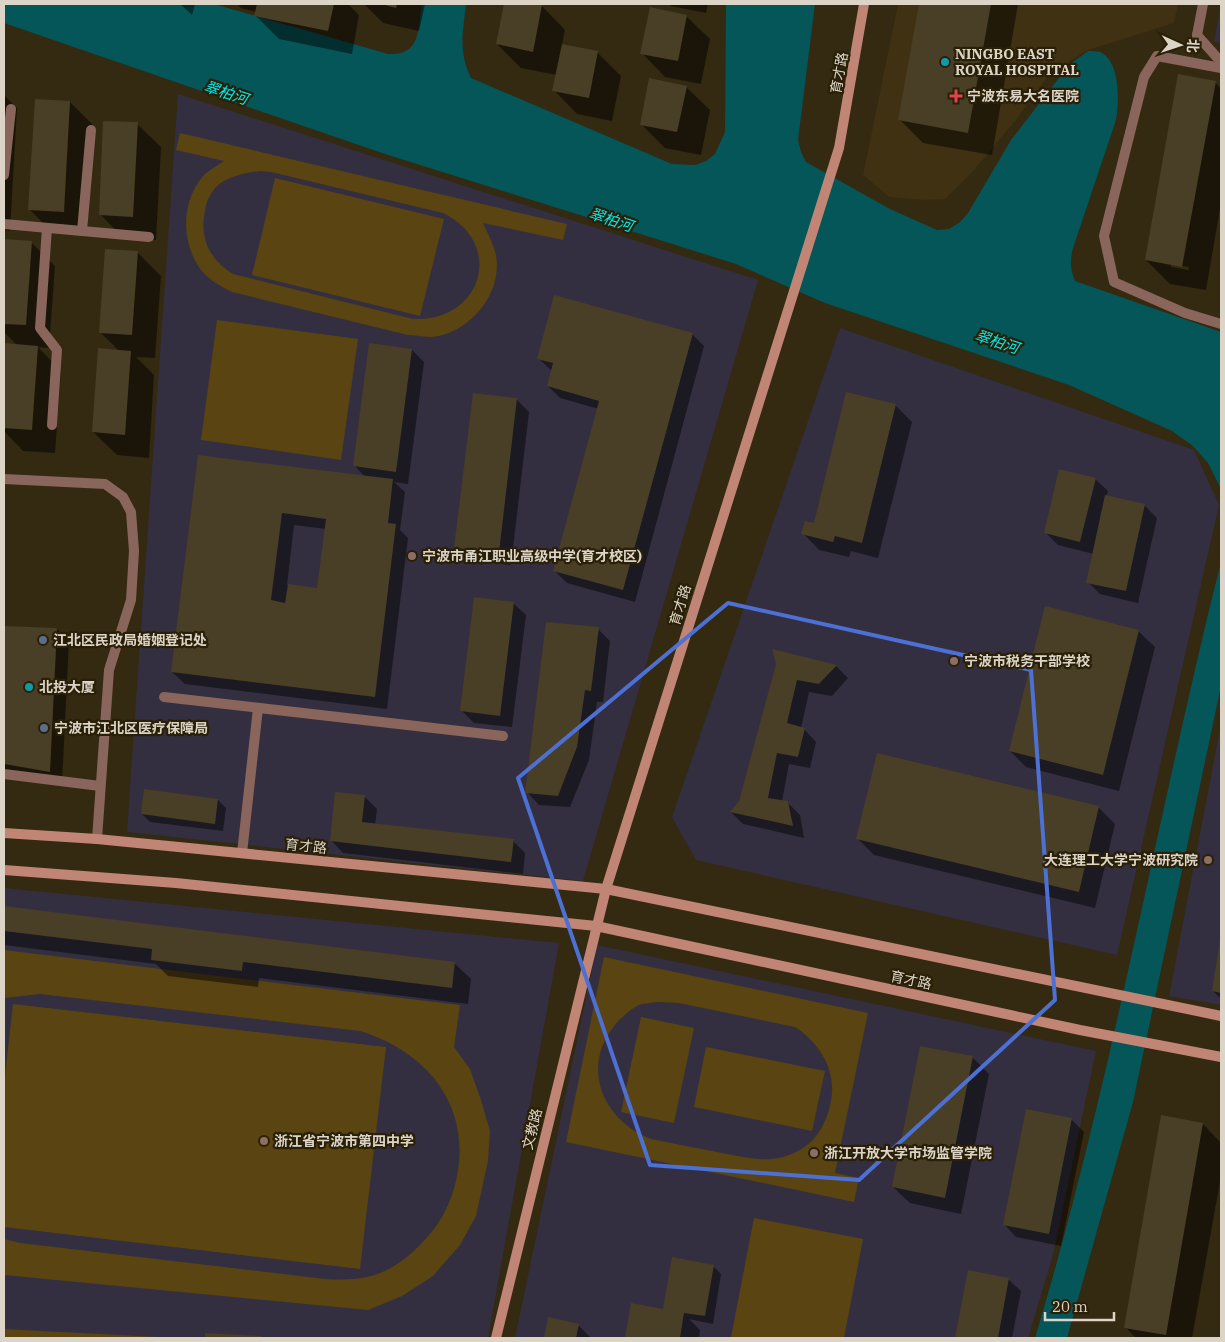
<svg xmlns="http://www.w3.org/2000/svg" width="1225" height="1342" viewBox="0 0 1225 1342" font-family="'IBM Plex Serif','Noto Sans SC',serif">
  <rect width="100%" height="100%" fill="#342911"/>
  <polygon fill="#3f3111" points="898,4 1178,4 1174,23 1088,50 1050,73 1016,120 974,170 945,199 922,200 889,197 863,175"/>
  <g fill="#332f40">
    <polygon points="1221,4 1221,43 1214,42"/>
    <polygon points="178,94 758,280 583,881 127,832"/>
    <polygon points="840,328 1194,450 1219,505 1117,955 696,860 672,817"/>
    <polygon points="1221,724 1221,1005 1169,996"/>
    <polygon points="4,888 559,943 488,1338 4,1338"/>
    <polygon points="597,945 1096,1051 1053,1255 1028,1338 515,1338"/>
  </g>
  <g fill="#594412" fill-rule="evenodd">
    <path d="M180,133L567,224L563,240L483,223C488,234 493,243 496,255C503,294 469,334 431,337C424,337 415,335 408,335L232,292C220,286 209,280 201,270C180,242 181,199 205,174C211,169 218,165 224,161L176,150ZM260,171L271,172L443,213C505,243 483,322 413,319L233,274C210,260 199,238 205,211C206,202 210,194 216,187C228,176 244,173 260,171Z"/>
    <polygon points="275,178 444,219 420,316 252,275"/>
    <polygon points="217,320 358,339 341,460 201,440"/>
    <path d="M4,950L460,1005L454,1047L470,1069L481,1100L490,1131L488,1161L476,1216L460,1245L433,1276L402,1296L368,1310L4,1275V1239L20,1243L325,1279C341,1280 356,1280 371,1276C394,1270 414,1253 429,1235C443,1219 451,1201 456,1181C473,1107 428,1052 360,1031L40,994L4,998Z"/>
    <path d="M604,957L868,1013L835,1173L859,1178L854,1202L566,1142ZM658,1002L679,1003L795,1027C817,1041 834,1066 832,1093C829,1125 812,1152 778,1158C760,1162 740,1156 722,1153C698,1148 674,1144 651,1139C603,1121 580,1067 615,1025C621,1018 630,1009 639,1005C645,1003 652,1003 658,1002Z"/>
    <polygon points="13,1004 386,1047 360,1269 4,1227 4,1084"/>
    <polygon points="641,1017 694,1028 674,1123 621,1112"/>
    <polygon points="706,1047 825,1071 812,1131 694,1107"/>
    <polygon points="754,1218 863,1239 844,1338 731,1337"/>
    <polygon points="4,1329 177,1338 4,1338"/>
  </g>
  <g fill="#055658">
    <path d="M4,4H214L388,54C421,56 418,29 422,4H466C463,33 458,51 471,78L672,164L695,165L706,161L715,154L725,132L726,4H815L798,140L801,152L806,162L890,209L937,230L949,229L960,222L968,213L1011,140L1069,65L1088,51C1091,51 1097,51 1100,52C1121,61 1119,103 1116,120L1073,248C1070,260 1070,269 1075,281L1221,332V489L1208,463L1193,446L1172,431L1069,385L825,303L736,264L382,153L4,23Z"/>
    <path d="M1221,562V686L1133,1102L1067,1338H1035C1112,1083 1156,820 1221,562Z"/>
  </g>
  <g fill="#0007" fill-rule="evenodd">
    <polygon points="180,4 195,4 192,15"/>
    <polygon points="237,4 348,4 359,15 352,54 279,39 256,16 256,12 241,8"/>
    <polygon points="364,4 425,4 419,31 383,23"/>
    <polygon points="505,4 529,4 542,6 565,30 562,45 598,53 621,76 612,121 577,114 554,90 557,75 521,68 497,44"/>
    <polygon points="668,4 708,4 706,13 671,6"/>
    <polygon points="920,4 1018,4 992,155 923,143 900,120"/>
    <polygon points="686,16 710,39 701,84 665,77 642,53"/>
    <path d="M1215,82L1221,89V203L1206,290L1170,284L1146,260ZM1171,264L1189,267L1188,270L1171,267Z"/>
    <polygon points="686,87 710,110 701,155 665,148 641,124"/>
    <polygon points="4,95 17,108 10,231 4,230"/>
    <polygon points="70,102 93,125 87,235 53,233 30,210"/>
    <polygon points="137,124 161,147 156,240 123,238 100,214"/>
    <polygon points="4,240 31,242 55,266 49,348 38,347 61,371 55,453 23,451 4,431 4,372 6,345 17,345 4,332"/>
    <polygon points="137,252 161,276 155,358 136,357 154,375 149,458 117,455 93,432 119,351 100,332"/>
    <polygon points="692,334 704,346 635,602 567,583 555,571 599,409 560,398 548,386 552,371 538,358"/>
    <path d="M412,350L424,362L408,484L394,482L405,492L400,530L408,538L387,709L185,684L172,672L199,456L365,477L355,466ZM294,525L326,529L318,590L287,585Z"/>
    <polygon points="847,394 896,406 912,422 878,558 851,551 849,557 819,550 803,533 815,524"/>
    <polygon points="516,399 529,412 511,565 468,560 455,547"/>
    <polygon points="1095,479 1108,491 1106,497 1144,505 1157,518 1138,603 1100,594 1088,582 1094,554 1058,545 1046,533"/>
    <polygon points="513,603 526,615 512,727 474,723 461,710"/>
    <polygon points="4,627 57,629 69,641 62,784 4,773"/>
    <polygon points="598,629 610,641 603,702 597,702 589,760 570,807 539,805 527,792"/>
    <polygon points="1138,631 1155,647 1119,791 1026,767 1010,751"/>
    <polygon points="777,664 836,666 848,678 832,696 809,692 801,728 804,729 816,742 810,768 789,764 782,801 787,802 800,815 804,838 743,824 731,812 740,801"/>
    <polygon points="878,754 1099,808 1115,824 1095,908 874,855 857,838"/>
    <polygon points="365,797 377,809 375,825 513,841 525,853 523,874 343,853 331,840"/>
    <polygon points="218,800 226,808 223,831 150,822 142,814"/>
    <polygon points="4,907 454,963 471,979 468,1004 259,978 258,987 168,976 156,964 4,945"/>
    <polygon points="1221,942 1221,999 1213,991"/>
    <polygon points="921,1047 973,1058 989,1074 961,1214 910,1203 893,1187"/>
    <polygon points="1071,1119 1084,1132 1061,1246 1016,1237 1004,1224"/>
    <polygon points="1203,1124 1221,1143 1221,1176 1192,1338 1136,1338 1125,1327"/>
    <polygon points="713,1266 721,1274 713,1324 689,1319 700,1330 699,1338 626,1338 632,1305 667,1311"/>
    <polygon points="969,1272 1008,1279 1021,1291 1012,1338 957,1338"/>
    <polygon points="549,1319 578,1325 591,1338 545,1338"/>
    <polygon points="206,1334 260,1337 261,1338 206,1338"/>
  </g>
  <g fill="#493e26" fill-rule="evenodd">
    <polygon points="257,4 334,4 328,31 254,16"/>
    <polygon points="381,4 397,4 396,8"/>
    <polygon points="504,4 542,5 533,52 496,44"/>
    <polygon points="919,4 991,4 968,133 898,120"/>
    <polygon points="650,7 687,15 678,61 640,54"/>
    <polygon points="562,44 598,51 589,98 552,91"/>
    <polygon points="1178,74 1216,81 1182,267 1145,260"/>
    <polygon points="649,78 687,86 677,132 640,125"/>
    <polygon points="35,99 70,101 64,212 28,210"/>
    <polygon points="103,121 138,122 133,217 99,215"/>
    <polygon points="4,239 32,241 26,325 4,324"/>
    <polygon points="105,249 138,251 132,335 99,333"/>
    <polygon points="554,295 693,333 623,590 553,571 599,401 547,386 553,363 537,359"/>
    <polygon points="4,343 38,346 32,430 4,428"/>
    <polygon points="369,343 412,349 396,472 353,466"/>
    <polygon points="98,348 131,351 125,435 92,432"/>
    <polygon points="846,392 896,404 862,543 835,536 833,542 801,534 805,521 814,523"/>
    <polygon points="473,393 517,398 499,553 454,548"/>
    <path d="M198,455L393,479L388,523L396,524L375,697L171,672ZM282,513L326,519L317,588L288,584L285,603L271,600Z"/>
    <polygon points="1059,469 1096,478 1080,542 1044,533"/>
    <polygon points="1105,495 1145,504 1126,591 1086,583"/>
    <polygon points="474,597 514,602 500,716 460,711"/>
    <polygon points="1045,606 1139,630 1103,775 1009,751"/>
    <polygon points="546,622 599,627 591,691 585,690 577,747 558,796 525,793"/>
    <polygon points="4,626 57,628 50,772 4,764"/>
    <polygon points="772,649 837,665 819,684 797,680 787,723 805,728 798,757 777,753 768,798 788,801 793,826 730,812 739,801 776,664"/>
    <polygon points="877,753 1099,806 1079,892 856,839"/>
    <polygon points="144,789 218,799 215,824 141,814"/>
    <polygon points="335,792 365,795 362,822 514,839 511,862 330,841"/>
    <polygon points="4,906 455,962 452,988 243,962 242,971 151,960 152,949 4,931"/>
    <polygon points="1220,940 1221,940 1221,993 1212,991"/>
    <polygon points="920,1046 973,1056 945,1198 892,1187"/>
    <polygon points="1026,1109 1072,1118 1049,1234 1003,1225"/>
    <polygon points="1161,1115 1203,1123 1166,1335 1124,1328"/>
    <polygon points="672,1257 714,1265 705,1316 684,1313 680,1338 625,1338 631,1303 663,1309"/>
    <polygon points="968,1270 1009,1278 998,1338 955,1338"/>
    <polygon points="548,1317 579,1324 576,1338 544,1338"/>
    <polygon points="205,1333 261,1336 261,1338 205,1338"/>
  </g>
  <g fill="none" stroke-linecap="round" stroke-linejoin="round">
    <g stroke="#8a655b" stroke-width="10">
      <polyline points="1197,35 1221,62"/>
      <polyline points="1221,68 1157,56 1144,77 1104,236 1114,282 1185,313 1221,324"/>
      <polyline points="4,175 11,109"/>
      <polyline points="4,224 149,237"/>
      <polyline points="47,228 40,328 57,350 52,425"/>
      <polyline points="82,231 91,130"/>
      <polyline points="4,479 105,484 123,497 131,512 134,551 131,600 109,670 97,839"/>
      <polyline points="164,697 503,736"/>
      <polyline points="4,774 100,786"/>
      <polyline points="242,853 258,708"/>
    </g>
    <polyline stroke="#8a655b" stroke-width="10" points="1197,35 1203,4"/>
    <g stroke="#c18575" stroke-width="10">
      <polyline points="4,833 97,839 606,889 1221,1016"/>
      <polyline points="4,870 176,883 596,926 1080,1030 1221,1057"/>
      <polyline points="496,1338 606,889 839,148 864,4"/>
    </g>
  </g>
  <path fill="none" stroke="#4d70d4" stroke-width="4" stroke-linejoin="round" d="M728,603L1031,670L1055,1000L859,1180L650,1165L518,778Z"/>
  <g fill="#0f9aa8" stroke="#2a1f07" stroke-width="2">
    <circle cx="945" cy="62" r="5"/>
    <circle cx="29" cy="687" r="5"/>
  </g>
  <path fill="#e0444e" stroke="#2a1f07" stroke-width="2" d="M953.5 88.5h5v5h5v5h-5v5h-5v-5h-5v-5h5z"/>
  <g fill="#8d6e63" stroke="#2a1f07" stroke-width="2">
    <circle cx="412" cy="556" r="5"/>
    <circle cx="954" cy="661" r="5"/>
    <circle cx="1208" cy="860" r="5"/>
    <circle cx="264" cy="1141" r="5"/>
    <circle cx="814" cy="1153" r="5"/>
  </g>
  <g fill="#5c6f8a" stroke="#2a1f07" stroke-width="2">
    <circle cx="43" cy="640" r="5"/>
    <circle cx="44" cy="728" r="5"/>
  </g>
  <g text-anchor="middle" stroke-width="4.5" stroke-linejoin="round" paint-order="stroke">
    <g font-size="14" font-weight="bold" fill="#dcd5c7" stroke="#2a1f07" text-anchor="start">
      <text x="955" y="59">NINGBO EAST<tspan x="955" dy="16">ROYAL HOSPITAL</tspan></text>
      <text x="967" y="101">宁波东易大名医院</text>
      <text x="422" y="561">宁波市甬江职业高级中学(育才校区)</text>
      <text x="53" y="645">江北区民政局婚姻登记处</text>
      <text x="964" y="666">宁波市税务干部学校</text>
      <text x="39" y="692">北投大厦</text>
      <text x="54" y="733">宁波市江北区医疗保障局</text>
      <text x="1198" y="865" text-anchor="end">大连理工大学宁波研究院</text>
      <text x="274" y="1146">浙江省宁波市第四中学</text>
      <text x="824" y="1158">浙江开放大学市场监管学院</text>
    </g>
    <g font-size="14" fill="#dcd5c7" stroke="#2a1f07">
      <text transform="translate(839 73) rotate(-80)" y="5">育才路</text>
      <text transform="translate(680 605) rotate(-73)" y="5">育才路</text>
      <text transform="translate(306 846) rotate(6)" y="5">育才路</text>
      <text transform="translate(911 980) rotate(12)" y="5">育才路</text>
      <text transform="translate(532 1129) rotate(-76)" y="5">文教路</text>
    </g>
    <g font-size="15" font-style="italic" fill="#04e9ef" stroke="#2a1f07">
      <text transform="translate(226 93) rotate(18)" y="5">翠柏河</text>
      <text transform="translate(611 220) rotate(18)" y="5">翠柏河</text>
      <text transform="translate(997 342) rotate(18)" y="5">翠柏河</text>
    </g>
  </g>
  <rect width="1225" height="1342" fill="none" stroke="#dcd5c7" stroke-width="10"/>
  <g transform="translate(1180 45) rotate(93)" stroke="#2a1f07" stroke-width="4" paint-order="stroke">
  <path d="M0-4L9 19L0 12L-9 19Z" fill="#dcd5c7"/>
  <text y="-8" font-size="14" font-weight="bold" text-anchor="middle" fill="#dcd5c7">北</text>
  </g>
  <path d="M1045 1312v8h69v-8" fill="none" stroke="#dcd5c7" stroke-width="2.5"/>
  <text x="1052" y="1312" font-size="15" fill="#dcd5c7" stroke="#2a1f07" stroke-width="4" paint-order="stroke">20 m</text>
</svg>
